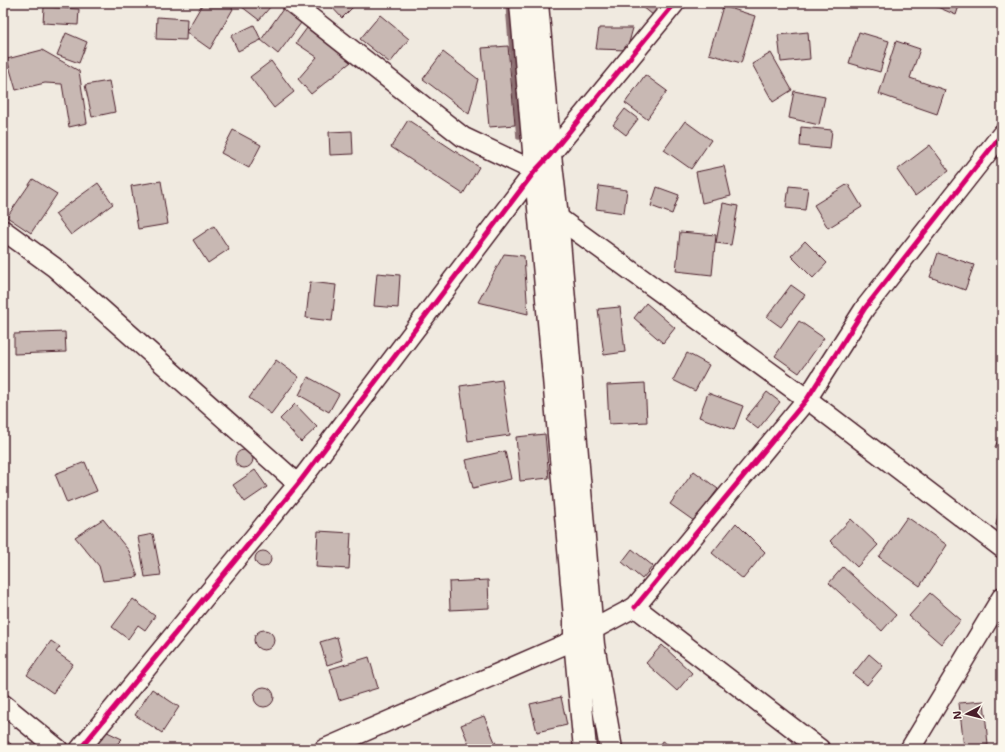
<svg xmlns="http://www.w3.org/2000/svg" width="1005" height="752" viewBox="0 0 1005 752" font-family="'Shantell Sans',sans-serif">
  <rect width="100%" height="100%" fill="#f0eae0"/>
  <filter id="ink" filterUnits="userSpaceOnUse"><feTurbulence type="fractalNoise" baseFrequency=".025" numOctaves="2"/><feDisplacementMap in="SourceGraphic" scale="8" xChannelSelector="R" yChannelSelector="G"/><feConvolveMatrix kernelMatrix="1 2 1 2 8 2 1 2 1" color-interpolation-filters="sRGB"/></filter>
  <g filter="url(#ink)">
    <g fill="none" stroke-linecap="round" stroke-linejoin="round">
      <polyline stroke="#8c6f72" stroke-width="5.5" points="508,3 519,137"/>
    </g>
    <g fill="#c8b8b3" stroke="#4a1f2b">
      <polygon points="203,3 226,3 233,9 210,49 186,32"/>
      <polygon points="237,3 267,3 271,6 259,20"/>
      <polygon points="328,3 354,3 356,4 342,18"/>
      <polygon points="638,3 662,3 653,15"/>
      <polygon points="928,3 960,3 956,15"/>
      <polygon points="723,6 755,16 741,63 709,54"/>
      <polygon points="44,7 79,9 78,25 43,23"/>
      <polygon points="283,9 301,23 278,54 261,40"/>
      <polygon points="380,15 409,39 390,63 360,39"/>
      <polygon points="157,17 187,19 186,40 156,39"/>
      <polygon points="254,25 261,40 238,51 231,36"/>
      <polygon points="307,28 351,62 311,94 298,79 317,57 296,43"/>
      <polygon points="599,28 633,28 627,50 596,49"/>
      <polygon points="808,32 810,59 781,62 778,35"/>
      <polygon points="859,32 889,41 880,72 849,63"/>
      <polygon points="66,33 87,42 79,63 57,55"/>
      <polygon points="896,41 920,49 910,78 945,90 937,114 879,94"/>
      <polygon points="508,46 515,125 489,127 482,48"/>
      <polygon points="42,50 79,71 87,123 69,127 62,84 45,83 16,90 7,59"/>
      <polygon points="443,52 478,79 469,114 423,79"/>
      <polygon points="771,53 792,90 773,102 752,64"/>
      <polygon points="271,61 294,92 274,108 250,77"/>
      <polygon points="645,75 667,91 647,119 625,103"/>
      <polygon points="109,81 115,112 92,117 85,85"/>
      <polygon points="794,91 825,97 819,125 789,118"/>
      <polygon points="625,109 638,119 626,135 613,125"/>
      <polygon points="408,120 479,167 463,194 391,147"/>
      <polygon points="685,121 711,140 691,169 664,150"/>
      <polygon points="801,127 832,130 830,149 800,146"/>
      <polygon points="233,130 261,145 249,168 221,153"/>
      <polygon points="352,131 353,154 330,155 329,132"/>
      <polygon points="930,145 949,171 915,196 897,170"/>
      <polygon points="724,166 731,196 702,203 696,172"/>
      <polygon points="33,179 57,194 31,233 7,217"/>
      <polygon points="161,181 168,224 138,229 131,186"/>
      <polygon points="98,183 113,204 71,235 55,214"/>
      <polygon points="848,184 862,207 828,228 814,205"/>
      <polygon points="599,186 627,190 624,213 596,209"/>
      <polygon points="789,186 808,188 805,210 786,208"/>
      <polygon points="657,187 679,195 672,214 651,206"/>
      <polygon points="723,203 738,206 731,245 716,243"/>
      <polygon points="214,226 229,249 208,263 193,240"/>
      <polygon points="680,232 716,235 712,275 676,271"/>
      <polygon points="805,241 827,263 813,278 791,256"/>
      <polygon points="938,253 974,265 965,290 930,277"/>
      <polygon points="504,254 524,256 528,314 478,302"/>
      <polygon points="377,273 400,275 398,308 374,306"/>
      <polygon points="310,282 336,285 332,321 306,318"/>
      <polygon points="791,285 805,295 781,327 767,317"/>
      <polygon points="646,303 675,328 663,343 634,318"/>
      <polygon points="620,307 625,352 604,355 598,309"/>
      <polygon points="799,321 824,338 799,373 775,356"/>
      <polygon points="65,332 66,352 14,354 14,334"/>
      <polygon points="687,353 709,365 695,391 673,380"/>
      <polygon points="276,360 299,377 271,414 249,398"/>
      <polygon points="308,377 339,394 329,412 299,395"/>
      <polygon points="502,380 510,435 468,441 460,386"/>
      <polygon points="645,383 647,422 609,424 607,385"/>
      <polygon points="767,392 780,402 758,429 745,419"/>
      <polygon points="708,393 743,406 734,430 699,417"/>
      <polygon points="295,404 317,427 301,442 280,419"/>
      <polygon points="1002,431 1002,450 995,447"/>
      <polygon points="545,434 549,478 520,481 516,437"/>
      <circle cx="244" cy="459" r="9"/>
      <polygon points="505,451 511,479 473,488 466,460"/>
      <polygon points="85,462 97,491 67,503 55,474"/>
      <polygon points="255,470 267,487 245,502 233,485"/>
      <polygon points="694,471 718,489 694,521 670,504"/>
      <polygon points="1002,496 1002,530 996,525"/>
      <polygon points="907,517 947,545 920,586 879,557"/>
      <polygon points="103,519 129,551 138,577 103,581 99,566 75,537"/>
      <polygon points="851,519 878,545 857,567 830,541"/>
      <polygon points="736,523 765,552 743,579 712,553"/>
      <polygon points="318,531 351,533 349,569 316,567"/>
      <polygon points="153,534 161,575 145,577 138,537"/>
      <polygon points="632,549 653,566 642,579 622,562"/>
      <circle cx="263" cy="559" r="8"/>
      <polygon points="843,567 896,615 882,631 829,583"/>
      <polygon points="488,580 489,608 450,610 449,582"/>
      <polygon points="930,593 961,620 941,644 909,616"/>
      <polygon points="133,599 155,616 145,630 138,625 128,639 112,627"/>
      <circle cx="264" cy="640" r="10"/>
      <polygon points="337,637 343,660 327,665 320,642"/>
      <polygon points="51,641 60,647 56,652 73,664 53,693 27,675"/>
      <polygon points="662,645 692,673 677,691 646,663"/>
      <polygon points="869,654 883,666 867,685 853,674"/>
      <polygon points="369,657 378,688 339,700 330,669"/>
      <circle cx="264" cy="697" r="10"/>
      <polygon points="152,689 179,707 162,733 135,715"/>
      <polygon points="561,697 567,725 537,732 530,704"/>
      <polygon points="984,701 988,745 964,748 959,703"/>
      <polygon points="484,716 498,749 471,749 461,725"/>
      <polygon points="103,730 122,739 112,749 97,749 99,735"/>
      <polygon points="3,738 11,744 8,749 3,749"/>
      <polygon points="662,741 676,749 657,749"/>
      <polygon points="25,744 31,749 21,749"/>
    </g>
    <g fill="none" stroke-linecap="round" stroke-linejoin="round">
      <g stroke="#4a1f2b" stroke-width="22">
        <g id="minor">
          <polyline points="292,3 463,137 535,171"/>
          <polyline points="549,211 807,399 1002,548"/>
          <polyline points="3,230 54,267 298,484"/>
          <polyline points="635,607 807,399 865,308 1002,134"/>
          <polyline points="3,704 58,749"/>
          <polyline points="80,749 298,484 535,171 550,155 675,3"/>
          <polyline points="324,749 575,640 592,630 635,607 820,749"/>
          <polyline points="910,749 1002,597"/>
        </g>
      </g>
      <g stroke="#4a1f2b" stroke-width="25">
        <g id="trunk">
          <polyline points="521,3 575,617 575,640 585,749"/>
          <polyline points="537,3 550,155 557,217 593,645 611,749"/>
        </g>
      </g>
      <use href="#minor" stroke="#fbf7ec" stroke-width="19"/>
      <use href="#trunk" stroke="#fbf7ec" stroke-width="22"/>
      <g stroke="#fbf7ec" stroke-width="8">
        <g id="cycleway">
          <polyline points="635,607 807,399 865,308 1002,134"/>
          <polyline points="80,749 298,484 535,171 550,155 675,3"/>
        </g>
      </g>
      <use href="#cycleway" stroke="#d6006c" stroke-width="5"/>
    </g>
  </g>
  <rect width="1005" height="752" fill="none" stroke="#fbf7ec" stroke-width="16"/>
  <rect x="8" y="8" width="989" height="736" fill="none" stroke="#4a1f2b" stroke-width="1.5" filter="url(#ink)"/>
  <g transform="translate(967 714) rotate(263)" stroke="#fbf7ec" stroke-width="3" paint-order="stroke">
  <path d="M0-3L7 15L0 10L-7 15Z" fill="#4a1f2b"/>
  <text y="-6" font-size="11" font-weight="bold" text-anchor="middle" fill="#4a1f2b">N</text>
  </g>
</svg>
